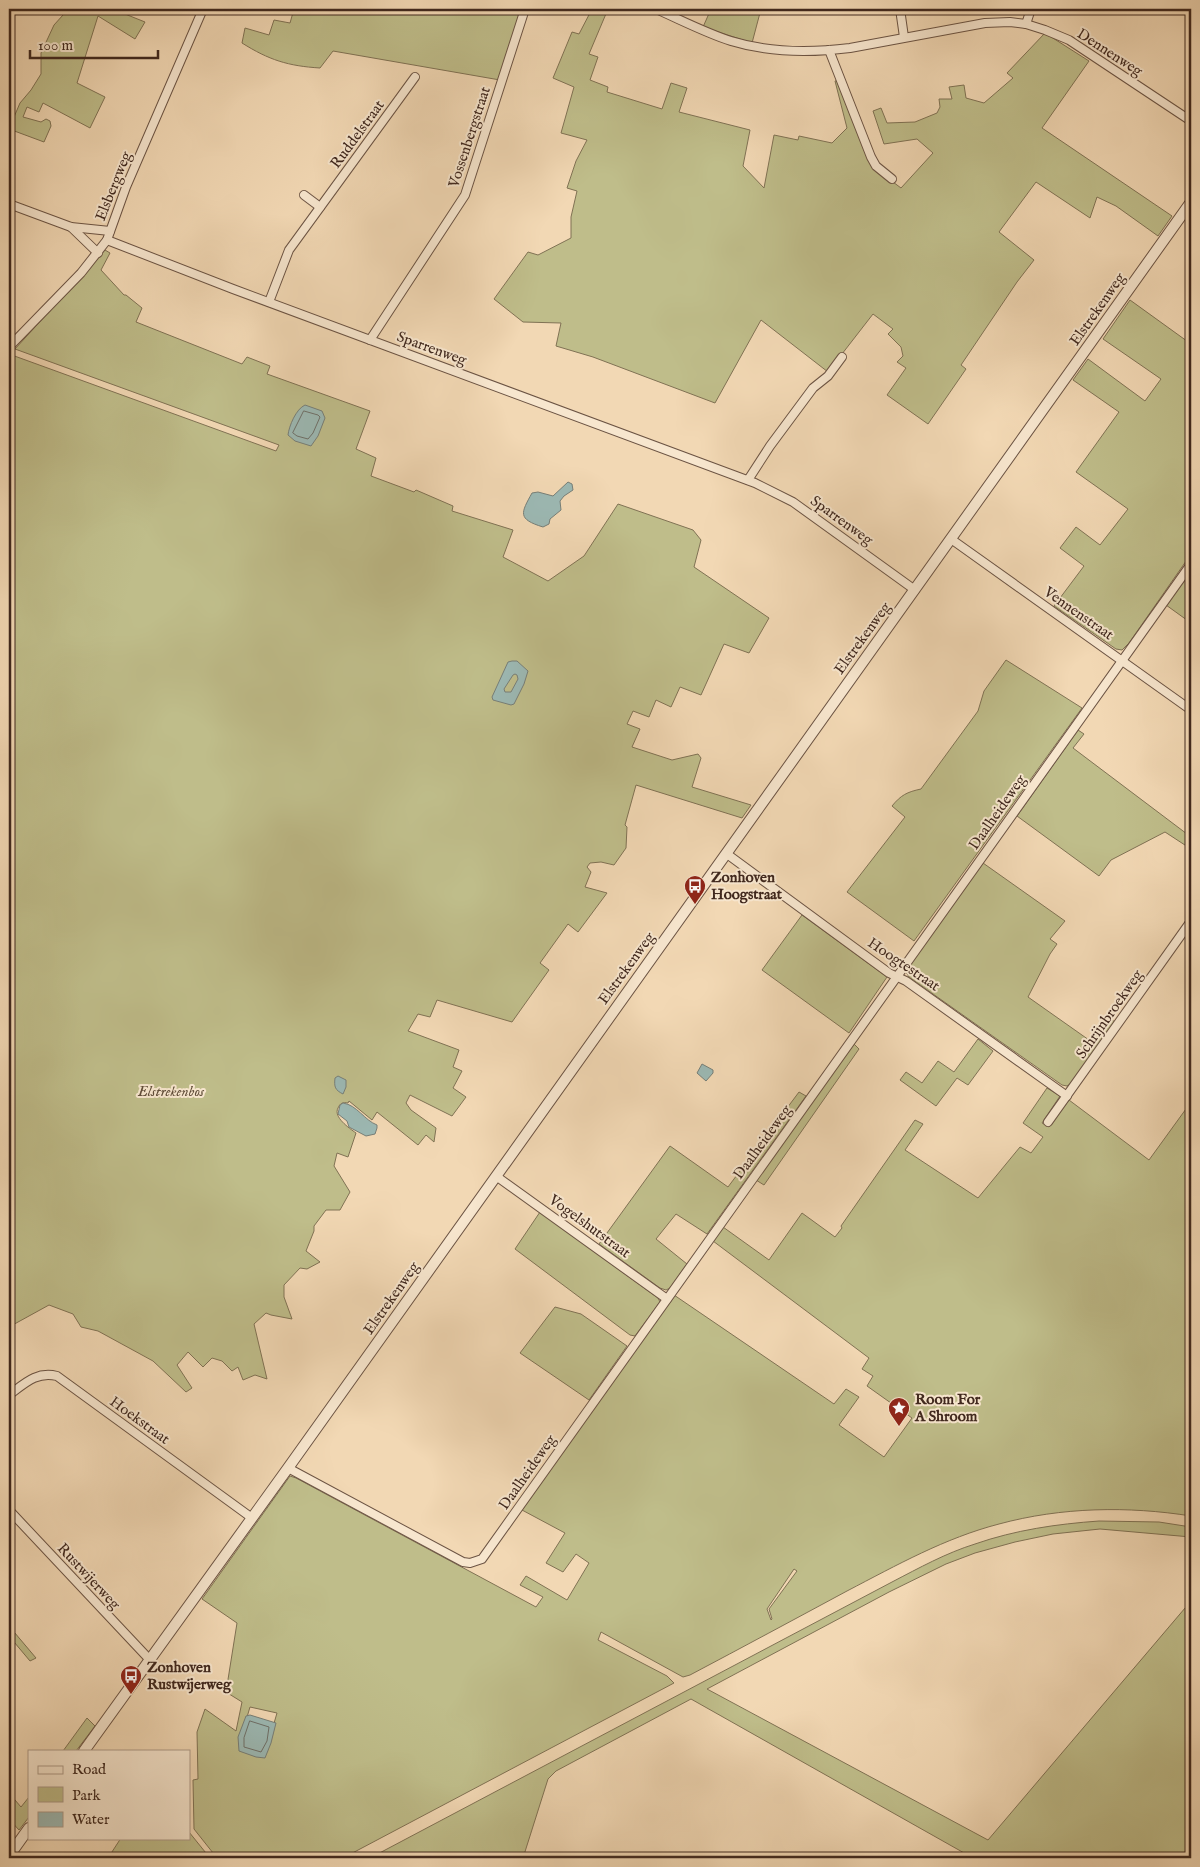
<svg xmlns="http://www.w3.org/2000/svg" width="1200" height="1867" viewBox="0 0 1200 1867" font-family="'IM FELL English',serif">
  <rect width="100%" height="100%" fill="#f2d8b4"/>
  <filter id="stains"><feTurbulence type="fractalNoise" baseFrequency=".004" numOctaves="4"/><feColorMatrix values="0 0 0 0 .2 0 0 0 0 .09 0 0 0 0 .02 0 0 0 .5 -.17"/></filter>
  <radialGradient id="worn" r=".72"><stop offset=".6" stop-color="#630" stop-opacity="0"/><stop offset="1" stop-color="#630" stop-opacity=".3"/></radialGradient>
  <g fill="#bfbd8a" stroke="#807254" fill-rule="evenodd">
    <polygon points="53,9 121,9 120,12 145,22 135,39 98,16 77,83 105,97 90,128 43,103 39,112 27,107 23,117 41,122 46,119 50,121 51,126 44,142 9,129 9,115 14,117 20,103 31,90 41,74 41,53 54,25 63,15"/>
    <path d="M294,9H521L500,80L333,51L320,68C288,66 269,60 242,43L245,28L269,35L274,20L290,23Z"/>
    <polygon points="592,9 608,9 589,54 598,57 590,80 608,87 607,92 662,109 671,83 687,88 679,112 750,130 743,166 764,188 774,135 798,140 799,136 832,143 847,128 835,81 839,80 870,157 885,176 901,188 933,153 917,139 884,144 873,111 881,108 887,123 915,122 937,113 940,107 939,99 952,99 949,87 964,85 966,98 984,103 1013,78 1007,73 1045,33 1089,61 1042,128 1172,216 1158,236 1116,206 1097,197 1090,218 1036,182 999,232 1034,260 1017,282 961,365 966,369 928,424 887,395 906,368 897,362 903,356 901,347 888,334 893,329 873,314 828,372 761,320 715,403 593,357 556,346 561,323 523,322 494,299 528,252 538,255 571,238 571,217 577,191 567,188 576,161 587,140 561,133 574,87 553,78 572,32 579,34"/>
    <polygon points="711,9 761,9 752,43 703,27"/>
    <path d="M105,250L110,253L101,270L124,295H126L142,308L136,322L242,364L247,357L270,366L267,374L370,411L356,449L376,458L371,476L414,492L416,490L453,506L452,511L513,530L503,557L548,581L584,556L618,504L693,530L701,540L694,567L769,618L749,653L724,644L701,695L680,687L671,707L656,700L649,717L633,711L627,724L640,729L632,747L672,760L698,754L701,758L692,787L751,805L742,818L636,785L625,825L627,827L626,848L614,865L601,862L590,863L587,867L591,872L585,887L607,893L578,932L568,924L540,963L549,970L512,1022L437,1000L430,1017L418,1014L408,1031L459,1050L453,1067L462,1071L453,1088L466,1097L452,1116L410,1095L406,1103L411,1110L436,1128L434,1142L426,1135L418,1145L377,1112L372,1120L349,1101L348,1103C343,1102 340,1103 338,1108C333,1117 349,1128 356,1133L348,1157L337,1153L334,1166L350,1192L340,1210H326L314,1226V1231L306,1251L320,1262L307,1269L300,1268L284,1285V1297L292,1319L271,1315L266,1313L254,1324L267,1379L255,1375L243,1380L238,1367L232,1371L222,1361L212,1358L203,1367L188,1352L177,1365L192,1388L186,1392L153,1361L98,1331L81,1327L73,1314L49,1305L9,1327V354L276,451L279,445L15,349Z"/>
    <polygon points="1130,300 1191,344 1191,554 1129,643 1122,650 1116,649 1054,606 1084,566 1060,548 1076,527 1100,545 1128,509 1076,472 1119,412 1073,380 1088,359 1145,401 1161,379 1103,339"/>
    <polygon points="1191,570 1191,623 1166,605"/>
    <path d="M1006,660L1082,708L914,941L847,892L905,817L892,806C901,795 907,792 921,789L978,711L984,691Z"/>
    <polygon points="1078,730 1084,734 1073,748 1191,837 1191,849 1165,832 1111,860 1099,876 1017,816"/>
    <polygon points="983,863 1065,921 1050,939 1057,944 1050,954 1028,997 1089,1040 1107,1017 1115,1022 1072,1083 1067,1086 1062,1085 909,977 906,972 908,967"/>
    <polygon points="802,915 887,977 849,1033 762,970"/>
    <polygon points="978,1039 993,1051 968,1085 957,1078 936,1106 900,1080 906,1072 922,1083 938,1061 954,1072"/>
    <polygon points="854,1044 859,1049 764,1185 756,1180"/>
    <path d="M1047,1088L1060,1096L1042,1123L1049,1127L1069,1100L1149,1160L1191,1102V1516C1128,1506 1062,1507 999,1524C945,1538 897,1565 847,1591C795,1619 743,1647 690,1675L683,1677L601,1632L598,1640L667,1676L674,1683L343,1858H217L194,1829L193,1780L198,1779L197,1732L205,1709L236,1731L242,1702L226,1692L237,1623L202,1599L290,1476L296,1478L536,1607L543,1597L520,1585L526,1576L567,1600L589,1563L576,1554L563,1572L546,1563L565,1533L522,1510L674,1295L834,1404L846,1389L859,1397L839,1425L884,1457L912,1418L867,1386L873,1376L862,1369L869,1358L713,1241L723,1227L769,1260L802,1213L835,1237L842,1228L841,1226L915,1120L923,1124L905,1150L978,1198L1020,1147L1031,1153L1043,1137L1023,1123ZM794,1569L797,1571L769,1609L772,1619L771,1620L767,1609ZM250,1707L277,1713L265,1754L239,1744Z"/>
    <polygon points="799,1092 806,1096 707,1234 676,1214 656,1239 687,1264 670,1288 666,1290 660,1288 599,1244 670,1146 728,1187"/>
    <polygon points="540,1212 658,1298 660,1302 635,1336 630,1335 515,1249"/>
    <polygon points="555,1307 581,1314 627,1346 589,1400 520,1353"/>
    <path d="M1099,1521L1159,1522L1191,1527V1537L1100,1529L1053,1534L1015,1542L975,1553L946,1564L889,1592L707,1689L988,1840L1191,1601V1858H973L691,1699L556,1771L548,1779L523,1858H370L892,1582C919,1568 946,1553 975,1544C1015,1530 1057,1524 1099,1521Z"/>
    <polygon points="9,1626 36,1658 30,1661 9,1636"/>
    <polygon points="87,1718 95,1726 76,1751 63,1751"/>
    <polygon points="9,1793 21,1807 29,1797 29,1817 19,1830 9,1819"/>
    <polygon points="189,1832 210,1858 108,1858 121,1838 189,1838"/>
  </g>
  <g fill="#9cb9b4" stroke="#777f78" fill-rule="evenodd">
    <path d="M305,405L322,411L325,418L318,436L311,446L295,441L288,435C289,426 296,409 305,405Z"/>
    <path d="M568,482L572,484L573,490L564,496L560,501L561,510L550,519L549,524L543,527C517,519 521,513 532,493L538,492L553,496Z"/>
    <path d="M512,661H517L528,671L524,684L514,704L511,705L493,700L492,697L508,662ZM515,674L517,675L518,679L511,692H505L504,689L513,675Z"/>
    <polygon points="702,1064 713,1070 713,1073 706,1081 697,1073"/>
    <path d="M338,1076L346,1080V1087L343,1094C335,1090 334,1087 335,1078Z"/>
    <path d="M343,1103C357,1105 364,1120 377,1125V1128L375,1134L366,1136L349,1127L347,1121L338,1114L340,1105Z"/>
    <polygon points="250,1715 276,1723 271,1743 265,1758 256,1757 239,1751 238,1737 246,1716"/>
  </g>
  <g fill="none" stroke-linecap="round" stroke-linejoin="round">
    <g stroke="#6e7069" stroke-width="1">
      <polygon points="304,411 318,415 320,417 313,433 308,439 297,436 293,433"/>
      <polygon points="250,1721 269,1727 267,1741 261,1752 244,1747 244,1738"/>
    </g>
    <g stroke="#6c5444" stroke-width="10">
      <g id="minor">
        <path d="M656,9C681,20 706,33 731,41C770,53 810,53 850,48L985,23L1010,22L1026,24L1045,30L1069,40L1191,121"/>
        <polyline points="900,9 904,37"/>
        <polyline points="1026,24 1031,9"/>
        <polyline points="829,50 871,157 876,166 892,179"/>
        <polyline points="304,195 320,207"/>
        <polyline points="9,204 71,227 110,231"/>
        <polyline points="71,227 98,253"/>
        <polyline points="107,240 233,289 755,483 793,502 915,590"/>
        <polyline points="269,302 289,250 415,77"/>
        <polyline points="370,340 465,195 525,9"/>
        <polyline points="9,347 81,273 107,240 126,187 203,9"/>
        <polyline points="748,480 770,446 813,388 828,376 842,357"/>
        <polyline points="951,539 1191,710"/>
        <polyline points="727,854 889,973 906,981 1067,1096"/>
        <polyline points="1048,1122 1191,921"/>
        <polyline points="496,1176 667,1299"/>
        <path d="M9,1395C25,1383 37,1371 57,1376L252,1518"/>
        <polyline points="288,1468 463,1562 470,1563 482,1559 1191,564"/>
        <polyline points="9,1510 150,1660"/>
      </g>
    </g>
    <g stroke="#6c5444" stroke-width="12">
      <g id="tertiary">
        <polyline points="84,1751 288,1468 1191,202"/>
        <polyline points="9,1856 29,1828"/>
      </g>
    </g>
    <use href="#minor" stroke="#f7e6ce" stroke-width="8"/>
    <use href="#tertiary" stroke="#f7e6ce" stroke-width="10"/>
  </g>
  <defs>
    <g id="bus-pin" transform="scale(1.125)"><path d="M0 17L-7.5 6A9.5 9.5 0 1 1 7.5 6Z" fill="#8f2418" stroke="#f7e6ce"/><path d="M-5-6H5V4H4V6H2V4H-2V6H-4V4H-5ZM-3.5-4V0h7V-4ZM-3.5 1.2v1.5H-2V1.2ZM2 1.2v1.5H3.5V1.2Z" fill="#fff"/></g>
    <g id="sight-pin" transform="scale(1.125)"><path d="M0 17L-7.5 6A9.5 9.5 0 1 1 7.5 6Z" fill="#8f2418" stroke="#f7e6ce"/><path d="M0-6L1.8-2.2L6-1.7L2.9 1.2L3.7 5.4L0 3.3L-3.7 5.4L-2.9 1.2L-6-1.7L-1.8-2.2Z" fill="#fff"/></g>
  </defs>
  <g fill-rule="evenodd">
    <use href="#bus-pin" x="695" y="886"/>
    <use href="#sight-pin" x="899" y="1408"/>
    <use href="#bus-pin" x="131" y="1676"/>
  </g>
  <g text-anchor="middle" stroke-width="4" stroke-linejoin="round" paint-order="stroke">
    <g font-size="15" fill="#40281e" stroke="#f7e6ce">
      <text transform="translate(1110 52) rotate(33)" y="5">Dennenweg</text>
      <text transform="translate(357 134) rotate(-54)" y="5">Ruddelstraat</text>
      <text transform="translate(469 137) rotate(-72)" y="5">Vossenbergstraat</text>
      <text transform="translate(113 186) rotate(-68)" y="5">Elsbergweg</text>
      <text transform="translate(1097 309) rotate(-55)" y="5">Elstrekenweg</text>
      <text transform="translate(432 348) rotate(20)" y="5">Sparrenweg</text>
      <text transform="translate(842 520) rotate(36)" y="5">Sparrenweg</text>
      <text transform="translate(1079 613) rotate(35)" y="5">Vennenstraat</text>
      <text transform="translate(862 638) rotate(-54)" y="5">Elstrekenweg</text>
      <text transform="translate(997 812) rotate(-55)" y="5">Daalheideweg</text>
      <text transform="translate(904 964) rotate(34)" y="5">Hoogtestraat</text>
      <text transform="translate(626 968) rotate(-54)" y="5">Elstrekenweg</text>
      <text transform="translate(1109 1014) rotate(-55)" y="5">Schrijnbroekweg</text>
      <text transform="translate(762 1142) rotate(-54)" y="5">Daalheideweg</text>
      <text transform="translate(590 1226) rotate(36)" y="5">Vogelshutstraat</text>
      <text transform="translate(391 1298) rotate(-55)" y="5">Elstrekenweg</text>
      <text transform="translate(140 1420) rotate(36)" y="5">Hoekstraat</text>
      <text transform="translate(527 1472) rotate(-55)" y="5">Daalheideweg</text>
      <text transform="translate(89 1576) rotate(47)" y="5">Rustwijerweg</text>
    </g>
    <g font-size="15" font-weight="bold" fill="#40281e" stroke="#f7e6ce" text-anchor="start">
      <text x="711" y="882">Zonhoven<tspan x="711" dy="17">Hoogstraat</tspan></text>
      <text x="915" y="1404">Room For<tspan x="915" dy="17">A Shroom</tspan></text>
      <text x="147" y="1672">Zonhoven<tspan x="147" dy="17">Rustwijerweg</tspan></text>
    </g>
    <g font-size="15" font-style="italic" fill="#604d39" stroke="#f7e6ce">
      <text x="171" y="1096">Elstrekenbos</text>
    </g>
  </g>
  <rect width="1200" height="1867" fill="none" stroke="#f2d8b4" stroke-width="30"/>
  <rect x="10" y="10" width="1180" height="1847" fill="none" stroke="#40281e" stroke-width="2.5"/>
  <rect x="15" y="15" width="1170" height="1837" fill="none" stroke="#40281e"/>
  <rect x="28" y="1750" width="162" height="90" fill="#f7e6ce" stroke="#ae9a88"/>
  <rect x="38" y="1766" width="25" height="8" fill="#f7e6ce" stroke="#ae9a88"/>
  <text x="72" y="1774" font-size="15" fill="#40281e">Road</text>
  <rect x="38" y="1787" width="25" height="15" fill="#bfbd8a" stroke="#ae9a88"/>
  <text x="72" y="1800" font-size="15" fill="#40281e">Park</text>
  <rect x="38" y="1812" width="25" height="15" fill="#9cb9b4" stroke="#ae9a88"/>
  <text x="72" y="1824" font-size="15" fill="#40281e">Water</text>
  <path d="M30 50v8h128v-8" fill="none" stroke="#40281e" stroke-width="2.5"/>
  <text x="38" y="50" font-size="15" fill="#40281e" stroke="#f7e6ce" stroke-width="4" paint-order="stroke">100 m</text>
  <rect width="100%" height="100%" filter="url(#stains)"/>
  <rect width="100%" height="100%" fill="url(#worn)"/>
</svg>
